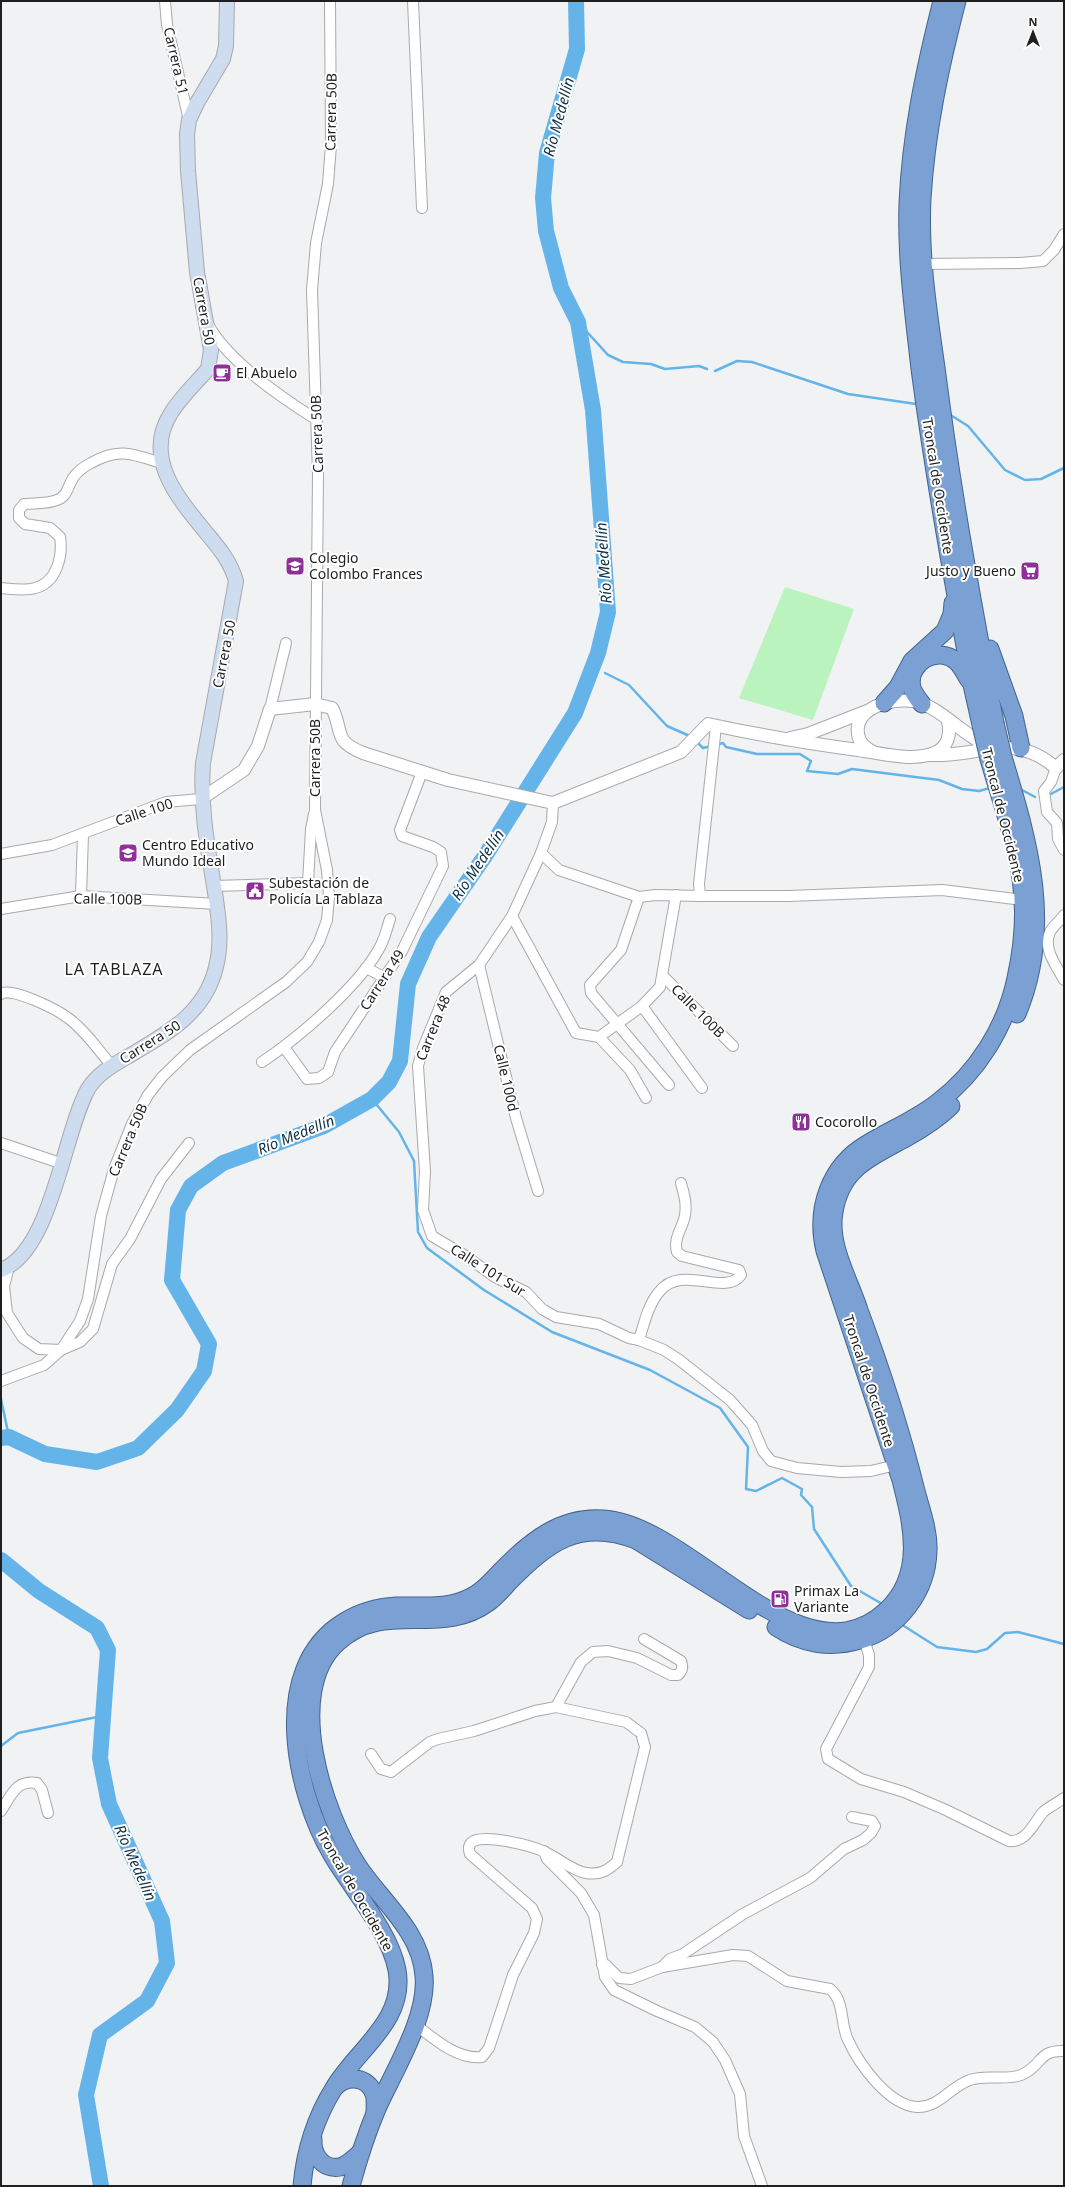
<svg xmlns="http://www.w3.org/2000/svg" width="1065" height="2187" viewBox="0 0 1065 2187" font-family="'Noto Sans',sans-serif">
  <rect width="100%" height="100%" fill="#f1f2f4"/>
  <polygon fill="#bbf3be" points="785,587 854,609 813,720 739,698"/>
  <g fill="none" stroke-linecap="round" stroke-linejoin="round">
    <g stroke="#64b4e9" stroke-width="2.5">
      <polyline points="578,322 608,355 623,362 651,364 665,369 699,366 707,369"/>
      <polyline points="715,371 737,361 752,362 848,394 916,404"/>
      <polyline points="949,414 968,426 1005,470 1025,480 1041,479 1064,468"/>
      <polyline points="605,673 629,685 667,726 692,737"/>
      <polyline points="697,742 703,748 711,746"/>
      <polyline points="716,745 723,743 726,747 757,754 800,754 811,761 807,771 838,774 852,769 939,780 962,789 979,791 990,788"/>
      <polyline points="1022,790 1035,797"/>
      <polyline points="1049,795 1064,787"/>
      <polyline points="372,1099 399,1132 414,1161 418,1232 427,1248 484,1290 552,1332 650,1370 720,1408 748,1447 746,1489 756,1491 782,1478 802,1489 801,1495 812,1507 814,1529 851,1586 884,1605"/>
      <polyline points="1,1399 9,1437"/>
      <polyline points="904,1626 937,1647 976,1652 987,1649 1005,1633 1018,1632 1064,1644"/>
      <polyline points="1,1746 18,1733 102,1716"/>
    </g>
    <g stroke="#64b4e9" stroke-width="16">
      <polyline points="1,1438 9,1437 45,1454 97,1462 138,1448 177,1410 204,1371 209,1344 172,1280 178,1210 191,1186 223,1163 324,1126 372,1099 389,1082 400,1061 408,984 429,937 485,856 575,713 598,653 608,612 593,410 578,322 561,288 546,231 543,198 547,153 577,49 576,1"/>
      <polyline points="1,1560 39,1591 97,1628 108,1650 100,1758 109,1804 162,1921 167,1963 147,2001 100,2035 86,2095 101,2186"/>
    </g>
    <g stroke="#a8a9ab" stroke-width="12">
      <g id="minor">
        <polyline points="165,1 167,25 189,120"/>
        <polyline points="413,1 422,208"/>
        <polyline points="923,264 1020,263 1043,261 1054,250 1064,234"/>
        <path d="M209,326C230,363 282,398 317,420"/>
        <path d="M1,588C12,589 25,591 35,588C57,583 63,555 60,537L50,528L25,524L19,518V510L24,504C34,503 48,504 57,500C67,497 68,486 73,478C77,472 85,466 91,463C119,447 133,454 161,463"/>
        <polyline points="270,709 286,643"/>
        <polyline points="716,726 699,884 700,896 789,896 942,890 1023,900"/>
        <polyline points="1056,768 1051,782 1044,791 1047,812 1057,823 1058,839 1064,850"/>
        <path d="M553,803L552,822L541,853L512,916L479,965L446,992L423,1048L418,1066L425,1171L423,1210L432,1236L464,1255L495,1277L526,1292L542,1309L556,1317L599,1324L629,1338L639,1340C644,1324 648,1305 659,1292C681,1263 725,1297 741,1275L739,1270L682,1256L677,1252C673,1237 683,1228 685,1215C687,1204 684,1194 681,1183"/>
        <polyline points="541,853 559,870 639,897 655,895 700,896"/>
        <polyline points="1,854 52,845 166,802 201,799"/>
        <polyline points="214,886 308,883 311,829 314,814"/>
        <polyline points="81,896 83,834"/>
        <polyline points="639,897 621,950 590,985 591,993 669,1085"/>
        <polyline points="1,909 81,896 217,904"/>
        <path d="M1064,915C1060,921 1053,926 1050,932C1042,948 1057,967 1064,980"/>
        <polyline points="512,916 576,1033 599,1037 642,1006 660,987 676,895"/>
        <polyline points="479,965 516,1118 538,1191"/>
        <polyline points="366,968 384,977"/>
        <polyline points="663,976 733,1046"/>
        <path d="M1,994C10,986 58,1010 68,1018C85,1030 98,1050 112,1066"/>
        <polyline points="642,1006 702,1088"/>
        <polyline points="599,1037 630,1070 646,1098"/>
        <polyline points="284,1047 307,1079 319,1078 328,1072 335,1052 402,951 443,866 441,852 433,847 402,836 400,830 422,772"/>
        <path d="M262,1062C298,1038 361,985 381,945C385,937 387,928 390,919"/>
        <polyline points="1,1143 63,1164"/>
        <polyline points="9,1267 4,1286 7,1313 23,1338 39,1349 61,1350 80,1342 93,1329 112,1264 130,1239 161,1179 189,1143"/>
        <polyline points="639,1340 664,1350 678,1359 730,1400 752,1425 763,1451 771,1461 797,1468 841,1472 871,1471 896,1465"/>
        <polyline points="1,1381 44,1365 61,1350 80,1321 88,1299 101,1216 114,1169 132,1124 148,1095 162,1077 190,1050 286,982 307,962 319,942 327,920 329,897 327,870 315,810 318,474 312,290 316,243 328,184 331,145 330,1"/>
        <path d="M864,1639L869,1655V1667L826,1749L828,1759L861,1779L904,1792L946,1810L1009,1841C1026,1843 1034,1823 1043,1812C1049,1807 1057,1803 1064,1798"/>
        <path d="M556,1707L581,1662L593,1652L608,1651L637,1658L671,1675H678C683,1670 683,1667 681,1661L644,1639"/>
        <path d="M371,1754L381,1769L391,1772L430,1742L438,1739L474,1731L535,1711L556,1707L626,1722L641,1733L645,1747L617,1862C607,1871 600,1875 586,1873C573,1871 558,1858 545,1852C533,1846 480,1832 471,1843C468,1846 469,1851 470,1854L532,1908L537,1919L534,1933L513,1975L489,2048L482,2057C458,2060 434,2039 416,2025"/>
        <path d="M1,1811C11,1796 16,1779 37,1783L42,1790L48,1813"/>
        <polyline points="544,1851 547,1859 581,1893 594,1915 605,1977 614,1990 657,2011 695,2027 713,2042 725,2060 740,2094 744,2136 762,2186"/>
        <path d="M602,1965H606L619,1978L631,1979L662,1967L733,1955L748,1956L787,1981L830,1989C845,2001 840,2024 848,2040C859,2064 888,2105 917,2107C939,2108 951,2086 970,2080C986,2074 1006,2081 1021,2075C1043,2066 1037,2050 1064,2051"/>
        <polyline points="662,1967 670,1959 683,1954 743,1914 810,1878 844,1849 863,1840 871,1833 875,1826 872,1821 852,1817"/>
      </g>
    </g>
    <g stroke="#a8a9ab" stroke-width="14">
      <g id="tertiary">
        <polyline points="790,738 808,734 867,711"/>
        <path d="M873,752C865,748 859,743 858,734C854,707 892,698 913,701C941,706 962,736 991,747"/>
        <path d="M931,755C980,757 1014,731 1056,768L1064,760"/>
        <path d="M201,799L244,770L258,746L270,709L315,704L332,708C344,732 332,740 363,753L448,780L553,803L681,752L708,724C758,735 807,743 858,750C880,753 912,762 934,753C948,748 951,734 948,721"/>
      </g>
    </g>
    <g stroke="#a8a9ab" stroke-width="16">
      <path id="secondary" d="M1,1270C52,1251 63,1134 88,1089C97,1074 113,1065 127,1057C166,1034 205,1014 216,967C223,940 218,913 214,886C207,844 200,805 203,763L236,581C230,560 218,547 204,530C177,497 143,457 171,413C181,397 196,383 208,369L211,350L197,272L188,171L187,134L189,120L197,103L223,59L226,46L227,1"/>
    </g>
    <g stroke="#44648e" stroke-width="19">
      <g id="trunk">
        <path d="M942,1C925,68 911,134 908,203C906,259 914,314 920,369C934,475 953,580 972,685L981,725"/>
        <path d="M957,1C940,67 926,131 922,199C919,258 929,317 937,375C952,492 973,607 995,723"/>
        <polyline points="990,649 1014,716 1021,748"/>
        <polyline points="884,703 898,687 912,661 945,631 952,614 953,603"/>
        <path d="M922,704C918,699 914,694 912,688C906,663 938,644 957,662C962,667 965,674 969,680"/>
        <path d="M1003,757C1029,843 1054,927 1017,1014"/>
        <path d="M776,1627C801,1644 831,1649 860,1640C899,1629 927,1591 928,1551C929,1531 921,1510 916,1491C901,1430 881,1369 859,1310C849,1279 828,1245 834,1212C841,1168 871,1157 906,1138C922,1129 938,1119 951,1106"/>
        <path d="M335,2087C347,2075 368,2076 374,2094C376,2099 375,2107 375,2113"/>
        <path d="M313,2139C312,2154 322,2170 340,2167C348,2165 354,2158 361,2152"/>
        <path d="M302,2186C305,2152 316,2117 334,2088C357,2049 406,2021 397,1970C390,1932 352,1889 332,1855C295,1792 268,1668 344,1622C360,1612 378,1607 396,1606C423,1605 446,1610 471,1597C484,1591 492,1580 502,1570C530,1541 561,1516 603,1519C692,1524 802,1690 887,1610C925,1574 912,1524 901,1480L825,1251C815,1210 829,1166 867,1144C890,1130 915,1120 937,1103C977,1073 1006,1027 1016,978C1023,946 1026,911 1021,879C1015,838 1000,798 989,759"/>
        <path d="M351,2186C358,2160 366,2135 376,2111C393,2072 428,2018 424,1976C421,1931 381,1901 358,1866C324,1814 283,1693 337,1643C385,1598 439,1639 489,1602C497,1596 503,1589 509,1582C548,1543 579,1518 636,1540L749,1610"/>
      </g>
    </g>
    <use href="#minor" stroke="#fff" stroke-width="10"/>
    <use href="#tertiary" stroke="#fff" stroke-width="12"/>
    <use href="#secondary" stroke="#cddcef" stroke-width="14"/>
    <use href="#trunk" stroke="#7aa0d4" stroke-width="17"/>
    <g stroke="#44648e" stroke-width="19" stroke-linecap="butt">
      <g id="trunk-bridge">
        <polyline points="995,723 1003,757"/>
        <polyline points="981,725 989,759"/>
      </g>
    </g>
    <use href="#trunk-bridge" stroke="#7aa0d4" stroke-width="17"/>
  </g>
  <defs>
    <g id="cafe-square" transform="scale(1)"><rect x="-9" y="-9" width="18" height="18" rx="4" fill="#8f3099" stroke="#fff"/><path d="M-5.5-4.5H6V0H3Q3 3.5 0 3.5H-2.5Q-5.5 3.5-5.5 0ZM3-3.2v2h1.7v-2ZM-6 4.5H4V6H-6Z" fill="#fff"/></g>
    <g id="school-square" transform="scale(1)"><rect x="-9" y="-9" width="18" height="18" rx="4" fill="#8f3099" stroke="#fff"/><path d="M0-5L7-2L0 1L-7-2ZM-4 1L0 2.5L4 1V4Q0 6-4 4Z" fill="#fff"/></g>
    <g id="supermarket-square" transform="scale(1)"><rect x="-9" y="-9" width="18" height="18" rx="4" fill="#8f3099" stroke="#fff"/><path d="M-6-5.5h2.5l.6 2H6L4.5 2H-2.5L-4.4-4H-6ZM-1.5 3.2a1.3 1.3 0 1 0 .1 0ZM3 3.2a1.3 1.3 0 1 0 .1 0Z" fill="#fff"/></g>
    <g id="civic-square" transform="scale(1)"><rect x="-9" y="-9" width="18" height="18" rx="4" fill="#8f3099" stroke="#fff"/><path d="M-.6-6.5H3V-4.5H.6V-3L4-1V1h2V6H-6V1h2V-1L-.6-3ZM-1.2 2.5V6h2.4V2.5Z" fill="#fff"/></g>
    <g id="restaurant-square" transform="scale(1)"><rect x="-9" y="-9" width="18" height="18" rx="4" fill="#8f3099" stroke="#fff"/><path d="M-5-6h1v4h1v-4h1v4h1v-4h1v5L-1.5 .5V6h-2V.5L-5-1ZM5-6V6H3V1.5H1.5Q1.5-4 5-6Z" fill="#fff"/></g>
    <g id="fuel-square" transform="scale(1)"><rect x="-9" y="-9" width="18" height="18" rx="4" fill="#8f3099" stroke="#fff"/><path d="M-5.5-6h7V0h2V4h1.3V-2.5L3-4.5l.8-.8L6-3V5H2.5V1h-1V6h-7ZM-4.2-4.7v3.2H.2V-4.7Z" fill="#fff"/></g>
  </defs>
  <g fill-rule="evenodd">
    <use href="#cafe-square" x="222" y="373"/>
    <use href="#school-square" x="295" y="566"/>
    <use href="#supermarket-square" x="1030" y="571"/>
    <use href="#school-square" x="128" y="853"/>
    <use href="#civic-square" x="255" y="891"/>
    <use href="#restaurant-square" x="801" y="1122"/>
    <use href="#fuel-square" x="780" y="1599"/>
  </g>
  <g text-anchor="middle" stroke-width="4" stroke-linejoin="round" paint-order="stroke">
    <g font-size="14" fill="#1f1f20" stroke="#fff">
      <text transform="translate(176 61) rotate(77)" y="5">Carrera 51</text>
      <text transform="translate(331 112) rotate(-89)" y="5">Carrera 50B</text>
      <text transform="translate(204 311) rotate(80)" y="5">Carrera 50</text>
      <text transform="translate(317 434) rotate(-92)" y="5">Carrera 50B</text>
      <text transform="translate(938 486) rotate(81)" y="5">Troncal de Occidente</text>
      <text transform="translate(224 654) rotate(-79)" y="5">Carrera 50</text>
      <text transform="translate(315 758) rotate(-90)" y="5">Carrera 50B</text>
      <text transform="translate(144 812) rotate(-18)" y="5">Calle 100</text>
      <text transform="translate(1003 815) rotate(76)" y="5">Troncal de Occidente</text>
      <text transform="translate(108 899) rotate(1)" y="5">Calle 100B</text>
      <text transform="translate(382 980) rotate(-57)" y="5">Carrera 49</text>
      <text transform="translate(698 1011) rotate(45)" y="5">Calle 100B</text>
      <text transform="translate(433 1028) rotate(-68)" y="5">Carrera 48</text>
      <text transform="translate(150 1042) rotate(-32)" y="5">Carrera 50</text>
      <text transform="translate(506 1078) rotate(77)" y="5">Calle 100d</text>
      <text transform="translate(128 1140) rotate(-67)" y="5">Carrera 50B</text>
      <text transform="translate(488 1270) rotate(32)" y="5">Calle 101 Sur</text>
      <text transform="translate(869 1381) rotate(72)" y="5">Troncal de Occidente</text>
      <text transform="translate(355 1890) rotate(60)" y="5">Troncal de Occidente</text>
    </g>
    <g font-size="14" fill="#1f1f20" stroke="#fff" text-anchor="start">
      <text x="236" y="378">El Abuelo</text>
      <text x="309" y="563">Colegio<tspan x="309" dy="16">Colombo Frances</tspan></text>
      <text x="1016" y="576" text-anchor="end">Justo y Bueno</text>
      <text x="142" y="850">Centro Educativo<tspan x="142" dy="16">Mundo Ideal</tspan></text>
      <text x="269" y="888">Subestación de<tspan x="269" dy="16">Policía La Tablaza</tspan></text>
      <text x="815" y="1127">Cocorollo</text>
      <text x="794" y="1596">Primax La<tspan x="794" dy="16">Variante</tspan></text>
    </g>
    <g font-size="15" font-style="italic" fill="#0e3247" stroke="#fff">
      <text transform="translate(559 117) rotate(-75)" y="5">Río Medellín</text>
      <text transform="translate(604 563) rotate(-94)" y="5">Río Medellín</text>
      <text transform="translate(478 865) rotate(-56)" y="5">Río Medellín</text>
      <text transform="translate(296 1135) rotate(-22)" y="5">Río Medellín</text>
      <text transform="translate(135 1863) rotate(66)" y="5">Río Medellín</text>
    </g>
    <g font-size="16" letter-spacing="1" fill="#1f1f20" stroke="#fff">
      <text x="114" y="975">LA TABLAZA</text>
    </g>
  </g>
  <rect width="1065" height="2187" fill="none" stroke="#1f1f20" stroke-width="4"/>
  <g transform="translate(1033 32)" stroke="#ffffff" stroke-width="3" paint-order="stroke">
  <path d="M0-3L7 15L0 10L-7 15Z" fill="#1f1f20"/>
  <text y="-6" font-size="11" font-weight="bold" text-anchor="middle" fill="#1f1f20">N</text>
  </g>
</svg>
